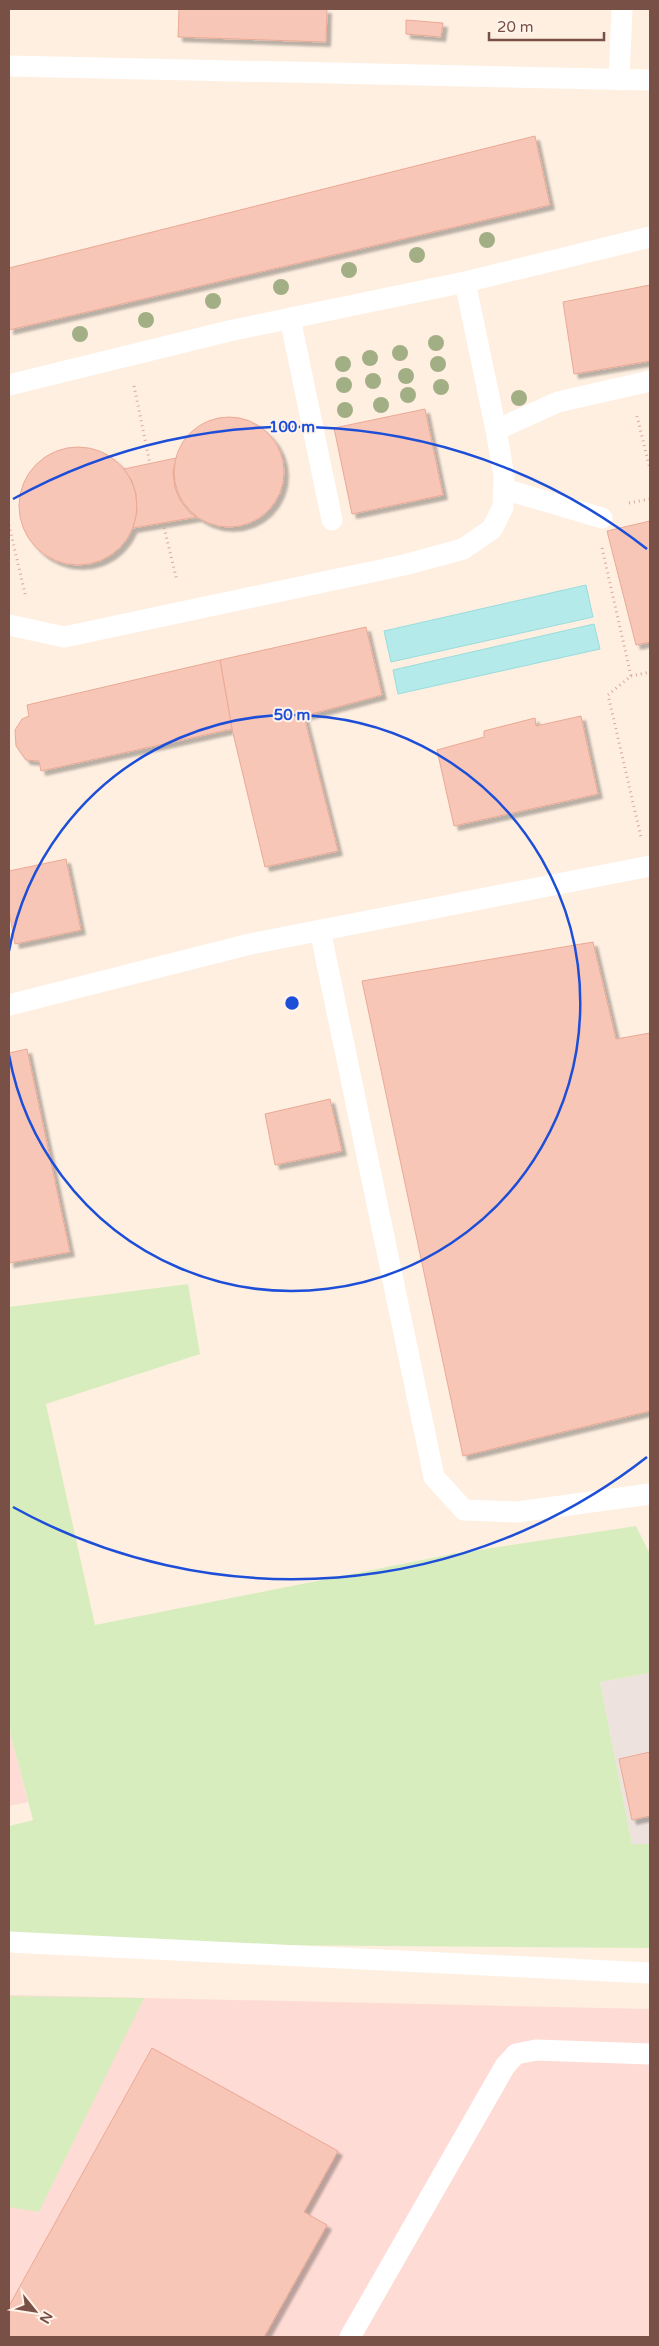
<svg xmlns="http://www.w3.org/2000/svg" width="659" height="2346" viewBox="0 0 659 2346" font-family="'Varela Round',sans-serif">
  <defs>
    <filter id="shadow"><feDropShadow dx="4.5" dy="4.5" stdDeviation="1" flood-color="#0004"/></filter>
  </defs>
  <rect width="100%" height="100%" fill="#feefe1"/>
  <g fill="#ffdbd5">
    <polygon points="9,1729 28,1802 9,1806"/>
    <polygon points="9,1995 650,2009 650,2337 9,2337"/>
  </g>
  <polygon fill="#ede2dd" points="650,1673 650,1844 632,1844 600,1682"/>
  <g fill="#d8edbe">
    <polygon points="188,1284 200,1354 46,1404 95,1625 452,1554 636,1526 650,1554 650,1673 600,1682 632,1844 650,1844 650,1948 9,1943 9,1826 33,1820 9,1729 9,1307"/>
    <polygon points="9,1996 144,1998 39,2212 9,2207"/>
  </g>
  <g fill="#b4eaea" stroke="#99dcdd">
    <polygon points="586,585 593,617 391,662 384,631"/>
    <polygon points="594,624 600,649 398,694 393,670"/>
  </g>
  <g fill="#f7c6b6" stroke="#eba995" filter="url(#shadow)">
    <polygon points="179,9 327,9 326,42 178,37"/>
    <polygon points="406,20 443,23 441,37 406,34"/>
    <polygon points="535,136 550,205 9,330 9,268"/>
    <polygon points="650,285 650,361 574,374 563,302"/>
    <polygon points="425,409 443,495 352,514 334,428"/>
    <circle cx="229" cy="472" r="55"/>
    <circle cx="78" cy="506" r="59"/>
    <polygon points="176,458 173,472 175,488 180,500 190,513 197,517 133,528 137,512 136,494 132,481 124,469"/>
    <polygon points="650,521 650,642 636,645 607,531"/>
    <polygon points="366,627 382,695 304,716 338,851 265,867 232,729 220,660"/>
    <polygon points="220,660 232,729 41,771 39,761 26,760 16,746 15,730 22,719 29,716 27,705"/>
    <polygon points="581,716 598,794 454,826 437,750 484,737 484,731 535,718 536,726"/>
    <polygon points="66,859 81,930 15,944 9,911 9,871"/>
    <polygon points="593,942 616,1039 650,1033 650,1411 463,1456 362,981"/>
    <polygon points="27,1049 70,1252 9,1263 9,1053"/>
    <polygon points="330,1099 342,1151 275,1165 265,1114"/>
    <polygon points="650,1752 650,1816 632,1820 619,1759"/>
    <polygon points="152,2048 338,2151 304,2212 327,2225 264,2337 9,2337 9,2306"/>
  </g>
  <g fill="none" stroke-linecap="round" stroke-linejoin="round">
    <g stroke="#dca999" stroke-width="3" stroke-dasharray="1 4" stroke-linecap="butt">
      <polyline points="134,386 150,464"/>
      <polyline points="637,416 650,469"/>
      <polyline points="629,503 650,499"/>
      <polyline points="163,523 177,581"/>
      <polyline points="9,525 26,598"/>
      <polyline points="602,548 631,676 608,695 641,837"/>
      <polyline points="631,676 650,672"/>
    </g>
    <g stroke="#fff" stroke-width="21">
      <polyline points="9,66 650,80"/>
      <polyline points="619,80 622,9"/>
      <polyline points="465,282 496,430 558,402 650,381"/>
      <polyline points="290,318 332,520"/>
      <polyline points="9,385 229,331 465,282 650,237"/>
      <polyline points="504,489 602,518"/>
      <polyline points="9,625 64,637 404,565 463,549 492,529 503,507 504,476 496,430"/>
      <polyline points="320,930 434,1477 464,1510 517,1512 650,1494"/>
      <polyline points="9,1005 250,944 650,866"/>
      <polyline points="9,1942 650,1973"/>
      <polyline points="350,2337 505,2066 516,2054 536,2050 650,2054"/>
    </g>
  </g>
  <g fill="#a2af85">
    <circle cx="487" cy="240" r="8"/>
    <circle cx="417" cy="255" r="8"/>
    <circle cx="349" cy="270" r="8"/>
    <circle cx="281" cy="287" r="8"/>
    <circle cx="213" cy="301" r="8"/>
    <circle cx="146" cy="320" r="8"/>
    <circle cx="80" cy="334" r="8"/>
    <circle cx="436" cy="343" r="8"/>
    <circle cx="400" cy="353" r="8"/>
    <circle cx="370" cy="358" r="8"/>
    <circle cx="343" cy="364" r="8"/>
    <circle cx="438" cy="364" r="8"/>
    <circle cx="406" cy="376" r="8"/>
    <circle cx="373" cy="381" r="8"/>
    <circle cx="344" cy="385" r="8"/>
    <circle cx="441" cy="387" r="8"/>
    <circle cx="408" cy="395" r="8"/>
    <circle cx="519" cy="398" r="8"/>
    <circle cx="381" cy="405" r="8"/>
    <circle cx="345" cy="410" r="8"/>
  </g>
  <g fill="none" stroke="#1d4ed8" stroke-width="2.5">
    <path d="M9 951A288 288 0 1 1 9 1055"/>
    <path d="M647 1457A576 576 0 0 1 13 1507M13 499A576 576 0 0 1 647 549"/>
  </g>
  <circle cx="292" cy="1003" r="8" fill="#1d4ed8" stroke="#fff3ea" stroke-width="2.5"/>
  <g font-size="15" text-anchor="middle" font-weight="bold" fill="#1d4ed8" stroke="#fff3ea" stroke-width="4" stroke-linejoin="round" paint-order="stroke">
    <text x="292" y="432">100 m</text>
    <text x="292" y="720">50 m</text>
  </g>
  <rect width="659" height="2346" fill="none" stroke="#785045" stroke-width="20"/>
  <g transform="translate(35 2311) rotate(120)" stroke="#fff3ea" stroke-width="4" paint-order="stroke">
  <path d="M0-4L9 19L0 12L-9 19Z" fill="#785045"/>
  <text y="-8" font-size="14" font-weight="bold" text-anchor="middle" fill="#785045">N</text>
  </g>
  <path d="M489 32v8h115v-8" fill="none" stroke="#785045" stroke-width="2.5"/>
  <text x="497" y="32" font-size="15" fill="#785045" stroke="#fff3ea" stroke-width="4" paint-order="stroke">20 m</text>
</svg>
